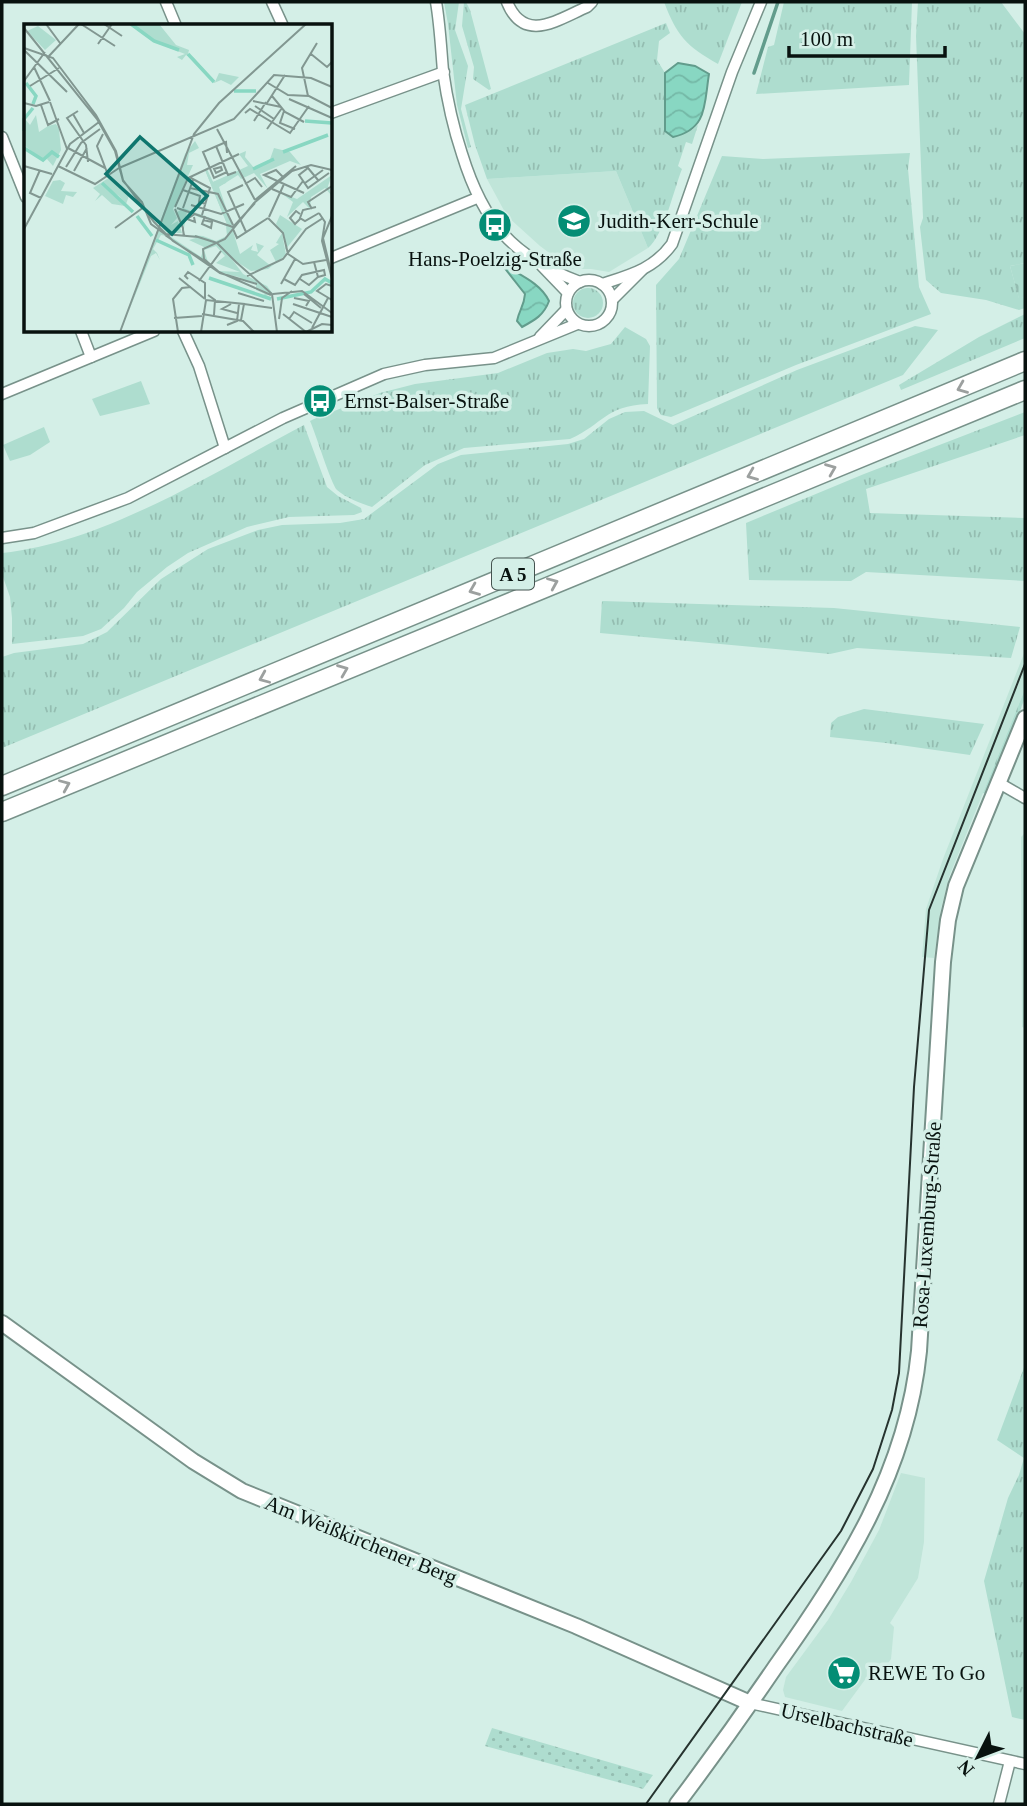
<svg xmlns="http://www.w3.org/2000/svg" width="1027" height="1806" viewBox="0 0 1027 1806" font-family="'Times New Roman',serif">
  <defs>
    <pattern id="grass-tufts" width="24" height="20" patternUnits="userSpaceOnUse" patternTransform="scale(1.75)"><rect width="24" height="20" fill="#aeddcf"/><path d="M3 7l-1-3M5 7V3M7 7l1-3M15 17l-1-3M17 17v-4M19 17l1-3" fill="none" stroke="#94bdb1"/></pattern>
    <pattern id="cemetery-stones" width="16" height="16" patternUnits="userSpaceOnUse" patternTransform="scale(1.75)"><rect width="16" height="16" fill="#aeddcf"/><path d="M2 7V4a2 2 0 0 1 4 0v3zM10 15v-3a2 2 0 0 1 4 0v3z" fill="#94bdb1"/></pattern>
    <pattern id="garden-dots" width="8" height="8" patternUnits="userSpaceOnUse" patternTransform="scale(1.75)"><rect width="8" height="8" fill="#aeddcf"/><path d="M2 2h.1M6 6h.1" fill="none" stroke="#94bdb1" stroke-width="1.8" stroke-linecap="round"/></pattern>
    <pattern id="water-waves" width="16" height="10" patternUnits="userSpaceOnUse" patternTransform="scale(1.75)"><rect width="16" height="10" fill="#88d7c2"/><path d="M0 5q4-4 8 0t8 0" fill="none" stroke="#74b8a6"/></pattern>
  </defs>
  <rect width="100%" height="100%" fill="#d4efe7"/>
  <g fill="#c0e5d9">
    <polygon points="616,171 648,248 609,272 591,269 571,269 540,246 507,216 487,179"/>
    <polygon points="1025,651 1025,689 949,877 941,909 934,958 922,957 926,909 943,859"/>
    <polygon points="1025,833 1025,1028 1022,1027 1021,837"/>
    <polygon points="901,1473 925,1478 924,1542 918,1578 890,1623 894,1627 891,1659 874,1683 867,1677 842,1711 785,1697 783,1690 786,1677 828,1620 851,1582 879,1530"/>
  </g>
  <g fill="url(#grass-tufts)">
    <polygon points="444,2 459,2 455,30 468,66 461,109 471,147 468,148 457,105 448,24"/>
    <polygon points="464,2 466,2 470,10 491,89 489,90 473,79 474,67 462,26"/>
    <path d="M664,2H742L718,64C686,46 677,36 664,2Z"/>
    <polygon points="784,2 912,2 909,85 756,94 768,47 774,45"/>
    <polygon points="918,2 1001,2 1025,34 1025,263 1010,266 1019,298 1025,297 1025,308 1019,310 986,300 941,293 926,280 920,227 923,218 916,36"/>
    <path d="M666,23L670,33L659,41L657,60L665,73L664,121L692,130L698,125L692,144L686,142L678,166L682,169C674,189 664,235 648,248L616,171L487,179L475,145L465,105Z"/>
    <polygon points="910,153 908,169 919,287 931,314 796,365 671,417 661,415 657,408 656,285 679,259 722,156 763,159"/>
    <circle cx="588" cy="303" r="15"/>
    <polygon points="1025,314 1025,338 901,390 899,385 979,337"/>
    <polygon points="915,326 938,330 903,375 2,748 2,657 14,653 83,644 107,632 161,579 208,549 258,530 282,525 340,523 364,519 438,464 461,455 568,444 584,439 609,419 625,412 644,411 673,425 797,370"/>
    <path d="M625,327L646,339L650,346L648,404C604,406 604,424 570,439L464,448L425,465L372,507C360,503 346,498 337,490C331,484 316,434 310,421L314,419L380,393L415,384L498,373L547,353L573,349L586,351L600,347L611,344Z"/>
    <polygon points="1025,412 1025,435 866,489 870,513 1025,518 1025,581 866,572 851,581 749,580 746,523 864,474"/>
    <path d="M304,425L327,487L338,496L361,508L362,512L354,515L289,517L247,527L188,553L167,567L137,592L124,608L101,629L83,636L12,644V618L10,597L2,574V553C106,542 212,473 304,425Z"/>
    <polygon points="602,601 834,608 1020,627 1011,658 857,648 830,654 600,633"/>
    <polygon points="1025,689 1025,698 986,794 983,793"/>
    <polygon points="864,709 984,724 970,755 886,743 830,737 831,723 838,717"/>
    <polygon points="1025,1365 1025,1720 1012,1717 984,1581 1008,1498 1019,1475 1024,1458 997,1440"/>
  </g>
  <polygon fill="url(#cemetery-stones)" points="1025,263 1025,297 1019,299 1010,266"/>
  <g fill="#aeddcf">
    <polygon points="141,381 150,404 100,416 92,399"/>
    <polygon points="44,427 50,442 30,455 10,461 3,445"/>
  </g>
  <polygon fill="url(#garden-dots)" points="492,1728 653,1775 643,1789 485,1746"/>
  <g fill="url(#water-waves)" stroke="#629c8c" stroke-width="2">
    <path d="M678,63L695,66L709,74C704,104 708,129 673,137L665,131V73Z"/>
    <path d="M503,266L507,267C522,276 541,284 549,301C544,315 535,320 522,327L517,321C519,310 524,307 525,294Z"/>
  </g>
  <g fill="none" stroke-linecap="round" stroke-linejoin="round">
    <polyline stroke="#629c8c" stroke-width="3.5" points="754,73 778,2"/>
    <g stroke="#78928a" stroke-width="13">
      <g id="street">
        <polyline points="166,2 176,26"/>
        <polyline points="272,2 283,26"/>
        <path d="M436,2C440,25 441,48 443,71C447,99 453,127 462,154C483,222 512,257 580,282"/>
        <path d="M507,2C524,44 557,20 587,7L592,2"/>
        <polyline points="331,113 444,72"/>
        <polyline points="2,137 26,197"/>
        <polyline points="331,258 477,198"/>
        <polyline points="542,266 568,293"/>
        <circle cx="589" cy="303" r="23"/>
        <path d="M602,284C630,275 654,269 672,244L732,72L761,2"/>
        <polyline points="612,300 642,270"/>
        <polyline points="81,331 91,357"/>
        <polyline points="183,331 199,366 225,448"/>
        <polyline points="540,337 566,310"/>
        <polyline points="2,394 154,331"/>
        <polyline points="2,538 34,533 128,498 283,418 384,374 425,365 494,358 577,324"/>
        <polyline points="999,783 1025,798"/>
        <polyline points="750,1703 1025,1764"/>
        <polyline points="999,1804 1010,1761"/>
      </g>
    </g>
    <g stroke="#78928a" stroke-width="18">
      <g id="secondary">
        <polyline points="2,1323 193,1461 242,1491 576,1626 750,1703"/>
        <path d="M677,1804C711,1759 744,1713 776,1666C845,1569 907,1472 919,1351L943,962L948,920L956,886L1025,718"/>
      </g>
    </g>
    <g stroke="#78928a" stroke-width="21">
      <g id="highway">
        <polyline points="2,786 1025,361"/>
        <polyline points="2,812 1025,390"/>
      </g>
    </g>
    <use href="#street" stroke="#fff" stroke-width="10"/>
    <use href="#secondary" stroke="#fff" stroke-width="14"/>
    <use href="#highway" stroke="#fff" stroke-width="18"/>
    <polyline stroke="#26332f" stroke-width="2" points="646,1804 841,1531 873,1469 892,1410 899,1373 914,1087 929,910 1025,664"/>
  </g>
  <defs><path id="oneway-chevron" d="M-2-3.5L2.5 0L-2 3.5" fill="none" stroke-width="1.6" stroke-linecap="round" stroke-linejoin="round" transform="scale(1.75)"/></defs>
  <g stroke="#9ca09f">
    <use href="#oneway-chevron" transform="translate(962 388) rotate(158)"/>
    <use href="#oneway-chevron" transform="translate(831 469) rotate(-22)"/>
    <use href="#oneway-chevron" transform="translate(752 475) rotate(158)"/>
    <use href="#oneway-chevron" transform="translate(553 583) rotate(-23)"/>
    <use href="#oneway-chevron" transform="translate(474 590) rotate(158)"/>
    <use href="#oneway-chevron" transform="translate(343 670) rotate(-22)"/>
    <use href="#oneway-chevron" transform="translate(264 678) rotate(157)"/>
    <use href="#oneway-chevron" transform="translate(65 785) rotate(-23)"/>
  </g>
  <defs>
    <g id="school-disc" transform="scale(1.75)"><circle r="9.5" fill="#048d75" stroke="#d4efe7"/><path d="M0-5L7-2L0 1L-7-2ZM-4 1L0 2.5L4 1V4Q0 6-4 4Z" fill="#fff"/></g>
    <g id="bus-disc" transform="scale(1.75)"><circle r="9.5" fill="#048d75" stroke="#d4efe7"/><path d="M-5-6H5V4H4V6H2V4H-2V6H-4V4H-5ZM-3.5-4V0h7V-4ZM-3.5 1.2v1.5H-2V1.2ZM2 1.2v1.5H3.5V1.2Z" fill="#fff"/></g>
    <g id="supermarket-disc" transform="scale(1.75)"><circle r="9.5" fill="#048d75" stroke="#d4efe7"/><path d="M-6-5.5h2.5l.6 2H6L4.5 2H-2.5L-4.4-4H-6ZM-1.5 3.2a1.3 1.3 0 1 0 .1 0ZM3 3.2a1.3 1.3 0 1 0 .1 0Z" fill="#fff"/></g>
  </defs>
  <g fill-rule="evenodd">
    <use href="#school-disc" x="574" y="221"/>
    <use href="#bus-disc" x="495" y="225"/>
    <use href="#bus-disc" x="320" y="401"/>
    <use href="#supermarket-disc" x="844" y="1673"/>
  </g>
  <g text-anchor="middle" stroke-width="7" stroke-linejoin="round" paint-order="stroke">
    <rect fill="#d4efe7" stroke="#455450" stroke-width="2" x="492" y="558.5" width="42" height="31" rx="5"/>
    <g font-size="19" font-weight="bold" fill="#08120f">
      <text x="513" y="581">A 5</text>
    </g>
    <g font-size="21" fill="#08120f" stroke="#d4efe7" text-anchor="start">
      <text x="598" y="228">Judith-Kerr-Schule</text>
      <text x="495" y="266" text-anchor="middle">Hans-Poelzig-Straße</text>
      <text x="344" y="408">Ernst-Balser-Straße</text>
      <text x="868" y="1680">REWE To Go</text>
    </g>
    <g font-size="21" fill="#08120f" stroke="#d4efe7">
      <text transform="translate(927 1225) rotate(-86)" y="7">Rosa-Luxemburg-Straße</text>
      <text transform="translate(361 1540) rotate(22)" y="7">Am Weißkirchener Berg</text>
      <text transform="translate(847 1725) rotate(13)" y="7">Urselbachstraße</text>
    </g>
  </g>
  <g transform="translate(24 24)">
    <rect width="308" height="308" fill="#d4efe7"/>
    <path d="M105,0H135L152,21L165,26L164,30L170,34L191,58L195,49L215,53L207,61L197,56L190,59L168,34L162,31L158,36L153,33L161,30L128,17ZM12,91L15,108L24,102L32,100L35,105L37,126L29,142L23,135L26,130L19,136L0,121L1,95L6,101ZM171,117L175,124L165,129L163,141H169L149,185L153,194L147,201L154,197L158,209H143L135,201L161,130ZM183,145L189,158L204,152L202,159L190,164L208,201L206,202H209L216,195L208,204L216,230L229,221L227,226L234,228L232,219L240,222L233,231L247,242L252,238L246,226L255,220L252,219L258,209L262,231L244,245L227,247L207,234L219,250L243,262L249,270L242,271L249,274L236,273L241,270L232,266V259L222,258L215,253L199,250L194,247L216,248L192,239L201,232L192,222L180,226L184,238L164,228V227L159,224L149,217L143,212L137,211L129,225L133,229L136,236L132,229L127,232L104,289L134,204L177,233L180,223L165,216L175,213L167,211L179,212L192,217L203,212L202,202L185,194H177L163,188L160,204L152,189L159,184L203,200L181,146ZM86,153L105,172L102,180L95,172L77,160L101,182L88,180L78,171L71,177L76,170L69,164ZM256,191L278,205L261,226V213L252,200Z" fill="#aeddcf"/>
    <path d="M14,2L32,16L21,26L3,7Z" fill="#aeddcf"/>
    <path d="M250,124L266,128L277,141L266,137L236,150L244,165L230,149L217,155L214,151L195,163L208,201L203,200L181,146L189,158L224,142L215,130L222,127L221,133L231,145L245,138ZM308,151L304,162L308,172L301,164L287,173L286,185L279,178L263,193L269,178L257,169L273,175Z" fill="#aeddcf"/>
    <path d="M36,156L41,159L37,167L53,168L49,173L42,171L39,180L21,172L29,157Z" fill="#aeddcf"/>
    <path fill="none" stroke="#88d7c2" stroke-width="3.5" d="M107,0L130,17L155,26M164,30L190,58M2,59L12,72L9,80M210,67H232M281,97L308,99M0,107V95L9,84M0,124L19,136L28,128L35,133M259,128L304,111M229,145L250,135M78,159L109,188M113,192L128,212M132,216L165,231L169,241M185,254L247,275M253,275L287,268L301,255L308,259"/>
    <path fill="none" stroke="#829791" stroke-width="2" d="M22,0L36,19M57,0L91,22M80,0L98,12M0,4L73,95L91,127L99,157L118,178L127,200L141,210L174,213M74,20L88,0M0,24L29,34L72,91L92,127L99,156L130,198L149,217L184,239M0,26L43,68M287,30L303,43L308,38M25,32L55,0M10,43L26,77M0,57L21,28M244,59L264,71L285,72L308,84M6,62L35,44M248,72L261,88L280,98M284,72L278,44L293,19M265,75L308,94M229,77L257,83M26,78L43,125M0,79L12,82L25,78M243,79L261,51M17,81L24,101L35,95M231,82L250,95M54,87L43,94L62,121L64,138M260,87L256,99L271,105M221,89L226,85L266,109L285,82M49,90L60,109M230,97L242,78M193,105L231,176M243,105L258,84M79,110L73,122L84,151M192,122L204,151L212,148M44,124L81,144M0,142L28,150M34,142L71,160L95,144M42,143L57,119L76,105M197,143L198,146L192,149L190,145ZM95,144L210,95L250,51L287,54L308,63M16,146L6,169L17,174M50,147L63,124M203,148L190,154L179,128L202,118L203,129M165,153L186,164L178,191M259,153L252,146L240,151L280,169M294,156L284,144L275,151L284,164L305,149M281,159L299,146M221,160L231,154L238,163M219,161L204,168L222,208M166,164L194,170L209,201M248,165L267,173L279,157M159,166L176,172L175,178L182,180M231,176L272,142M167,181L197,190L220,180M151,183L164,154L215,130M292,183L279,186L276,194L281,197L295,189M153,184L209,203L231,179M159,184L169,156M151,185L159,204V206L160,211V212L159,206M288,185L284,178L308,162M295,189L301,198L298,217L308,255M276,190L272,187L266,194L271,200L276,195M308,192L299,214L308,252M170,193L171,198L163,195L171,190M245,193L260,160M244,194L259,209L264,230L279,240L302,236M179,196L188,198L187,204L178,200L181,192M91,204L120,183M0,205L46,120L75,98M209,205L213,214L244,194M141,211L196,249L233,260M171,212L193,219L213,239M212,238L248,270L253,308M223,252L259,235L282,205L299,194M155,254L181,275M164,255L161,252L164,248L181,259V275M260,255L271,261L278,251L300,246L301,251L294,253M276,255L285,261L294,253L290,238M175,257L197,227M257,260L271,235M308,262L302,260L293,267L308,276M214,269L240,277M249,270L278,267L308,289M280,270L297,284M184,271L191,276L190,291M247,271L195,248L180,235L179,225L201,215L230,179L268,147L287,141L308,146M270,274L285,277L282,282M207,280L198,285L213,289M220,280L248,284M269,280L308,293M178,290L219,297L230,308M259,290L282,308M150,294L178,292M255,295L258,274L268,267M265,295L270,288L288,299M203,301L213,297L215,280M288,304L304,274M96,308L170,110L195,79L282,0M154,308L149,275L158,264L167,263M177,308L182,276L220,280L217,296M282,308L298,300L308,301"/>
    <path fill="#0f766e" fill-opacity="0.15" stroke="#0f766e" stroke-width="3.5" d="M116,113L183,172L148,210L82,150Z"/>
    <rect width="308" height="308" fill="none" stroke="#08120f" stroke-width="3.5"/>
  </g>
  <rect width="1027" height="1806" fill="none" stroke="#08120f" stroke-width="7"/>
  <g transform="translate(978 1757) rotate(228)" stroke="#d4efe7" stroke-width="5" paint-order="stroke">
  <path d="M0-5L12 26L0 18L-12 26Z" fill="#08120f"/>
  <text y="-10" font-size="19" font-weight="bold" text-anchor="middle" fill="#08120f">N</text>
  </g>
  <path d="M789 46v10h156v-10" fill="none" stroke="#08120f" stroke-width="3.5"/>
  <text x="800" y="46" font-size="21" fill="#08120f" stroke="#d4efe7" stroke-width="5" paint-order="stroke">100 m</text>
</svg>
